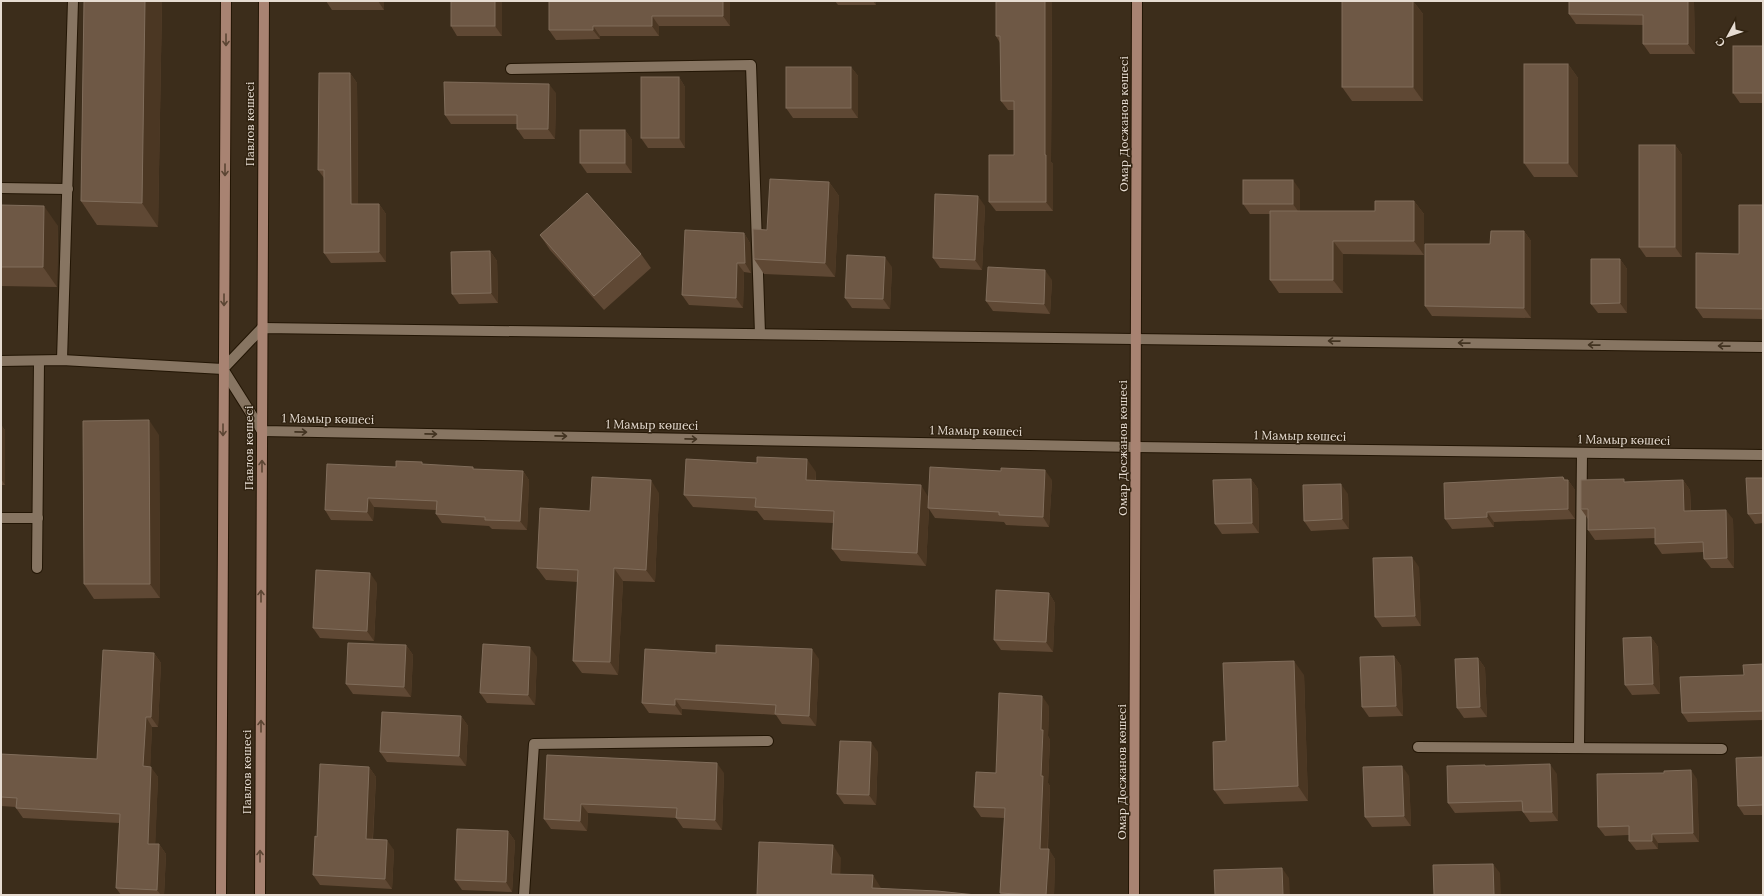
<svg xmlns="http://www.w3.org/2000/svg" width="1764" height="896" viewBox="0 0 1764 896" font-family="Lora,serif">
  <rect width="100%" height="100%" fill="#3c2d1b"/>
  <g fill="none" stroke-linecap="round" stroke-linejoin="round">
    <g stroke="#221504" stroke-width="12">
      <g id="lane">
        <polyline points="511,69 751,65 760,334"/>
        <polyline points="1,188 68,189"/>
        <polyline points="62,360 73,1"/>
        <polyline points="1,518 38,518"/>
        <polyline points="37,568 39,361"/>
        <polyline points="1418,747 1722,749"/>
        <polyline points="1579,748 1582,453"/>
        <polyline points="524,895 534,744 768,741"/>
      </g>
    </g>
    <g stroke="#221504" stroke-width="12">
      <g id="street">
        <polyline points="1,361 62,360 223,369 262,328 1763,347"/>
        <polyline points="223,369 262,431 1136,447 1763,455"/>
      </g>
    </g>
    <g stroke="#221504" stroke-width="12">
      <g id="secondary">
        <polyline points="221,895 226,1"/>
        <polyline points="260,895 264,1"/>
        <polyline points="1134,895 1137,1"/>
      </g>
    </g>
    <use href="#lane" stroke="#877562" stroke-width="10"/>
    <use href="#street" stroke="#877562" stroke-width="10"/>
    <use href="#secondary" stroke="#a88372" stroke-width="10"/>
  </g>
  <g fill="#5f4834">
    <polygon points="84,1 162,1 158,227 97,225 81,201"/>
    <polygon points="326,1 384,1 384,10 332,10"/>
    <polygon points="451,1 502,1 502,36 457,36 451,26"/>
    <polygon points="730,1 730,26 659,26 659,36 600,36 600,39 556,40 549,30"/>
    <polygon points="835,1 876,1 876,5 838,5"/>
    <polygon points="996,1 1052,1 1051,162 1053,164 1053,211 996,211 989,202 1014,155 1014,110 1008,110 1001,101 1000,43 996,36"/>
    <polygon points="1413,1 1423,14 1423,101 1352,101 1342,87"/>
    <polygon points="1694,2 1695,54 1650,54 1643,44 1643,25 1576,24 1569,14"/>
    <polygon points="1763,46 1763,103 1740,103 1733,93"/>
    <polygon points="1568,64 1578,78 1578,177 1534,177 1524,163"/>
    <polygon points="851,67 858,76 858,118 793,118 786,108"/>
    <polygon points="350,73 357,83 358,204 379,204 386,214 386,262 331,263 324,253 324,178 318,170"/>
    <polygon points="679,77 685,87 685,148 648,148 641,138"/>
    <polygon points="556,93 555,139 524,139 517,129 517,124 451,124 445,115"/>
    <polygon points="625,130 632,140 632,173 587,173 580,163"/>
    <polygon points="1675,145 1682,155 1682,257 1646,257 1639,247"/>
    <polygon points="829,182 839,196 835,277 764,274 754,259 767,230"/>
    <polygon points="1300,190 1300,211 1375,211 1414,201 1424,214 1424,255 1343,254 1343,293 1279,293 1270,280 1270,214 1250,214 1243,204"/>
    <polygon points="1,205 58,226 57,287 1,286"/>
    <polygon points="1763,205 1763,319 1703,318 1696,308 1739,254"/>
    <polygon points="985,206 982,270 940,268 933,258"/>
    <polygon points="1524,231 1531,241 1531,318 1432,316 1425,306 1490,244"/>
    <polygon points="744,233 750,243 751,273 744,272 743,308 689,305 682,295"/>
    <polygon points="540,235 641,254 651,268 604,310 550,250"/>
    <polygon points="490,251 497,261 498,303 459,304 452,294"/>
    <polygon points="1620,259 1627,269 1627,313 1598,313 1591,304"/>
    <polygon points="892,267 890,309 852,308 845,298"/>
    <polygon points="1052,280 1050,314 993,311 986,301"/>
    <polygon points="1,425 5,430 5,485 1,485"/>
    <polygon points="159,435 160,598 94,599 84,584"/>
    <polygon points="423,464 475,469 523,471 529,480 527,530 492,529 489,526 442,523 436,514 436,510 374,507 373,521 331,520 325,510 396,467"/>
    <polygon points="816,472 816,480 928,497 1052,480 1049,527 1006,525 1004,522 935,518 929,509 926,566 841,561 832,549 833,523 764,520 757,511 693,507 684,495"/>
    <polygon points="1563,477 1566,480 1568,480 1575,490 1575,519 1494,522 1494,527 1452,529 1445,519"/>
    <polygon points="1763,478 1763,523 1755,524 1748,514"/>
    <polygon points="1251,479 1258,489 1259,533 1222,534 1215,524"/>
    <polygon points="1683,480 1690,490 1691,510 1733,519 1734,568 1711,568 1704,559 1704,552 1662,554 1655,544 1655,538 1595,540 1588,530 1588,519 1581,509 1626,482"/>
    <polygon points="659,493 655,582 623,581 618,675 582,673 573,661 578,582 546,580 537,568 590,511"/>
    <polygon points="1348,494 1349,529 1311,531 1304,521"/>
    <polygon points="1419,567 1421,626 1382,627 1375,617"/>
    <polygon points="377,583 374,641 320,638 313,628"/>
    <polygon points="1049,593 1055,603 1053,652 1001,650 994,640"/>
    <polygon points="1651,637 1658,647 1660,694 1632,695 1625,685"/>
    <polygon points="406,645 413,655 411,697 353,694 346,684"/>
    <polygon points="154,653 161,663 158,727 152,727 150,767 158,777 155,844 159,844 166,854 164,895 121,895 116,888 119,823 23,818 16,808 16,807 1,806 1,754 97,759"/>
    <polygon points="1394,656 1401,666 1403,716 1369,717 1362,707"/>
    <polygon points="537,657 535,705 487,703 480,693"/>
    <polygon points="1478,658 1485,668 1487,717 1464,718 1457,708"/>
    <polygon points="819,659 816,726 782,724 776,715 682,709 682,715 649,713 642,703"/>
    <polygon points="1763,664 1763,720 1688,722 1682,713 1744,675"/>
    <polygon points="1304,675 1308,801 1224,804 1214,790 1226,741"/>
    <polygon points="1049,706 1048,736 1050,740 1048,783 1050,786 1048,849 1055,859 1054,895 1001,895 1000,893 1004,818 981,817 974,807 996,773"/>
    <polygon points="461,716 468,726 466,766 387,762 380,752"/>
    <polygon points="878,752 876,805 844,804 837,794"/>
    <polygon points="547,755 724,773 722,830 683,828 676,818 588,813 587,831 551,829 544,819"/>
    <polygon points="1763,757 1763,815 1744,815 1738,806"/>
    <polygon points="1485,765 1486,766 1557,774 1558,821 1530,822 1523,812 1523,811 1455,813 1448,803"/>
    <polygon points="369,767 376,777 373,839 394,850 392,889 320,885 313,875 317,837"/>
    <polygon points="1409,776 1411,826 1372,827 1365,817"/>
    <polygon points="1697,779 1699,842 1658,843 1658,849 1636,850 1629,841 1629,835 1605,836 1598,827"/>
    <polygon points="508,831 515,841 512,892 462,890 455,880"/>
  </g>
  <g fill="#4b3723">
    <polygon points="145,1 162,1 158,227 142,203"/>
    <polygon points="378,1 384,1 384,10"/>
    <polygon points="495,1 502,1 502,36 495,26"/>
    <polygon points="723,1 730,1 730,26 723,16"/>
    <polygon points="873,1 876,1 876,5"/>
    <polygon points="1045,1 1052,1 1051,162 1053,164 1053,211 1046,202 1045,155"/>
    <polygon points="1413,1 1423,14 1423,101 1413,87"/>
    <polygon points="1688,1 1694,1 1694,2 1695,54 1688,44"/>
    <polygon points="652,16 659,26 659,36 652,26"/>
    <polygon points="593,26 600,36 600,39 593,30"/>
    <polygon points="1568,64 1578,78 1578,177 1568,163"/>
    <polygon points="851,67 858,76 858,118 851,108"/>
    <polygon points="350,73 357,83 358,214 351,204"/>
    <polygon points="679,77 685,87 685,148 679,138"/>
    <polygon points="549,84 556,93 555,139 548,129"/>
    <polygon points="625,130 632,140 632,173 625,163"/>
    <polygon points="1675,145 1682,155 1682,257 1675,247"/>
    <polygon points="1293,180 1300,190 1300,214 1293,204"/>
    <polygon points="829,182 839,196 835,277 825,263"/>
    <polygon points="978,196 985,206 982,270 975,260"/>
    <polygon points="1414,201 1424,214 1424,255 1414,241"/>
    <polygon points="379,204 386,214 386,262 379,252"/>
    <polygon points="44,206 58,226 57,287 43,267"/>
    <polygon points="1524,231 1531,241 1531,318 1524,308"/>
    <polygon points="744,233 750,243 751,273 745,263"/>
    <polygon points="1333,241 1343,254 1343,293 1333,280"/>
    <polygon points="490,251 497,261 498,303 491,293"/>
    <polygon points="885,257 892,267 890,309 883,299"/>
    <polygon points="1620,259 1627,269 1627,313 1620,303"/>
    <polygon points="737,263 744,272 743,308 736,298"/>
    <polygon points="1045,270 1052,280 1050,314 1044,304"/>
    <polygon points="149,420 159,435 160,598 150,584"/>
    <polygon points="1,425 5,430 5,485 1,479"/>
    <polygon points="807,459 816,472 815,492 806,480"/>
    <polygon points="1045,470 1052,480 1049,527 1043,517"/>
    <polygon points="523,471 529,480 527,530 520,521"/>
    <polygon points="1563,477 1568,484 1568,480 1575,490 1575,519 1568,509"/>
    <polygon points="1251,479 1258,489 1259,533 1252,523"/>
    <polygon points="651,480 659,493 655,582 646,570"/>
    <polygon points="1683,480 1690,490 1691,521 1684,511"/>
    <polygon points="1341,484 1348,494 1349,529 1342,519"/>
    <polygon points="921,485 929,498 928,508 929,509 926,566 917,553"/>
    <polygon points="368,498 374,507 373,521 367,512"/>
    <polygon points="1726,510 1733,519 1734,568 1727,558"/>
    <polygon points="1487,512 1494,522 1494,527 1487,517"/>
    <polygon points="1412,557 1419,567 1421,626 1415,616"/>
    <polygon points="614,568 623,581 618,675 610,662"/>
    <polygon points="370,573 377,583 374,641 367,631"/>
    <polygon points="1049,593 1055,603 1053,652 1046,642"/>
    <polygon points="1651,637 1658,647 1660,694 1653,684"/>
    <polygon points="406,645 413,655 411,697 404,687"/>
    <polygon points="530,647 537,657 535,705 528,695"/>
    <polygon points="812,649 819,659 816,726 809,716"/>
    <polygon points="154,653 161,663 158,727 151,717"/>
    <polygon points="1394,656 1401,666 1403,716 1396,706"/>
    <polygon points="1478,658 1485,668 1487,717 1480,707"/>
    <polygon points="1294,661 1304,675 1308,801 1298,786"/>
    <polygon points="1042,696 1049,706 1048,736 1050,740 1048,783 1050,786 1047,859 1040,849 1041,730"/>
    <polygon points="675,699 682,709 682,715 675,705"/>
    <polygon points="461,716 468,726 466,766 459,756"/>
    <polygon points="146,717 152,727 150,776 143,766"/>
    <polygon points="871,742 878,752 876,805 869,795"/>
    <polygon points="717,763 724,773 722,830 715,820"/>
    <polygon points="1550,764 1557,774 1558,821 1552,812"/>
    <polygon points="1402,766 1409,776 1411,826 1404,816"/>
    <polygon points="151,767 158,777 155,854 148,844"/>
    <polygon points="369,767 376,777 372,849 366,839"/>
    <polygon points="1691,770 1697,779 1699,842 1693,833"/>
    <polygon points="581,804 588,813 587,831 580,821"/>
    <polygon points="508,831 515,841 512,892 506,882"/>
    <polygon points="1652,834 1658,843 1658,849 1652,841"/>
    <polygon points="387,840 394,850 392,889 385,879"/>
    <polygon points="159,844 166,854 164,895 161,895 157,890"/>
    <polygon points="833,845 841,858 840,886 831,874"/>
    <polygon points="1049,849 1055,859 1054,895 1046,895"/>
    <polygon points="1493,864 1500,873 1501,895 1494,895"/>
    <polygon points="1282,868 1289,878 1290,895 1283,895"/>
    <polygon points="873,875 881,888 881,895 872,888"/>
  </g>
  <g fill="#6e5845" stroke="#806d5b">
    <polygon points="84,1 145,1 142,203 81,201"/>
    <rect x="451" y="1" width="44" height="25"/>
    <polygon points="549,1 723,1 723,16 652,16 652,26 593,26 593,30 549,30"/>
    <polygon points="996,1 1045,1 1045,155 1046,155 1046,202 989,202 989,155 1014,155 1014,101 1001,101 1000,36 996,36"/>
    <rect x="1342" y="1" width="71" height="86"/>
    <polygon points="1569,1 1688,1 1688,44 1643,44 1643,15 1569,14"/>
    <rect x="1733" y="46" width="30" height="47"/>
    <rect x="1524" y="64" width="44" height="99"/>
    <rect x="786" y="67" width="65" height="41"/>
    <polygon points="319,73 350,73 351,204 379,204 379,252 324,253 324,170 318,170"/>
    <rect x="641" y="77" width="38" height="61"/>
    <polygon points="444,82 549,84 548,129 517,129 517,115 445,115"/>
    <rect x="580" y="130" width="45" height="33"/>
    <rect x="1639" y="145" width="36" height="102"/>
    <polygon points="770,179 829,182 825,263 754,259 753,229 767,230"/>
    <rect x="1243" y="180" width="50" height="24"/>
    <polygon points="587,193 641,254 594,296 540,235"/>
    <polygon points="935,194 978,196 975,260 933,258"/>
    <polygon points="1375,201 1414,201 1414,241 1333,241 1333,280 1270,280 1270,211 1375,211"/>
    <polygon points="1,205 44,206 43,267 1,267"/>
    <polygon points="1739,205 1763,205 1763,309 1696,308 1696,253 1739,254"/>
    <polygon points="685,230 744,233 745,263 737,263 736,298 682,295"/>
    <polygon points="1491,231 1524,231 1524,308 1425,306 1425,244 1490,244"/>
    <polygon points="490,251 491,293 452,294 451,252"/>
    <polygon points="847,255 885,257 883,299 845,298"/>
    <polygon points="1591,259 1620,259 1620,303 1591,304"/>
    <polygon points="988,267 1045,270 1044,304 986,301"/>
    <polygon points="149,420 150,584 84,584 83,421"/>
    <polygon points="757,457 807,459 806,480 921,485 917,553 832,549 834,511 755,507 756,498 684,495 686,459 757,463"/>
    <polygon points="396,461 422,462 422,464 473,467 473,469 523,471 520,521 485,520 485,517 436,514 437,501 368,498 367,512 325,510 327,464 396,467"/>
    <polygon points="930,467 1001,471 1001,468 1045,470 1043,517 999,515 999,512 928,508"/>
    <polygon points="592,477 651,480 646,570 614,568 610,662 573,661 578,570 537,568 540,508 590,511"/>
    <polygon points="1563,477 1564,480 1568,480 1568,509 1487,512 1487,517 1445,519 1444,483"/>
    <polygon points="1746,478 1763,478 1763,513 1748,514"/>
    <polygon points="1251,479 1252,523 1215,524 1213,480"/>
    <polygon points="1624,479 1624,482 1683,480 1684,511 1726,510 1727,558 1704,559 1703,542 1655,544 1655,528 1588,530 1588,509 1581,509 1581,480"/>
    <polygon points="1341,484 1342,519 1304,521 1303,485"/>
    <polygon points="1412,557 1415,616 1375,617 1373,558"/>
    <polygon points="316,570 370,573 367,631 313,628"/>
    <polygon points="996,590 1049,593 1046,642 994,640"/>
    <polygon points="1651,637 1653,684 1625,685 1623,638"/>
    <polygon points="348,643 406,645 404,687 346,684"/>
    <polygon points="483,644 530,647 528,695 480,693"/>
    <polygon points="716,645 812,649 809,716 775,714 776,705 675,699 675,705 642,703 645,649 716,653"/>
    <polygon points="103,650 154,653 151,717 146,717 143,766 151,767 148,844 159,844 157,890 116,888 120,814 16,808 17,798 1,797 1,754 97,759"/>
    <polygon points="1394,656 1396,706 1362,707 1360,657"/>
    <polygon points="1478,658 1480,707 1457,708 1455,659"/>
    <polygon points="1294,661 1298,786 1214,790 1213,742 1226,741 1223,663"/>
    <polygon points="1763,664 1763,711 1682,713 1680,677 1744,675 1743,665"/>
    <polygon points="999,693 1042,696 1041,730 1043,730 1041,776 1043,776 1040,849 1049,849 1046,895 1033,895 1000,893 1005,808 974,807 976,772 996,773"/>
    <polygon points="382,712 461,716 459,756 380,752"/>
    <polygon points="840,741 871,742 869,795 837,794"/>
    <polygon points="547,755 717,763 715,820 676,818 677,808 581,804 580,821 544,819"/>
    <polygon points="1763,757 1763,805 1738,806 1736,758"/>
    <polygon points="320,764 369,767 366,839 387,840 385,879 313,875 315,836 317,837"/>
    <polygon points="1550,764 1552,812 1523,812 1522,801 1448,803 1447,766 1485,765 1485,766"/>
    <polygon points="1402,766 1404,816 1365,817 1363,767"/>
    <polygon points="1691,770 1693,833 1652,834 1652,841 1629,841 1629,826 1598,827 1597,774 1664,773 1664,771"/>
    <polygon points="457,829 508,831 506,882 455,880"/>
    <polygon points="759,842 833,845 831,874 873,875 872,888 937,891 976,895 757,895"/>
    <polygon points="1493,864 1494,895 1434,895 1433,865"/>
    <polygon points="1282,868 1283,895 1215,895 1214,870"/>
  </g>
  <defs><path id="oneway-shaft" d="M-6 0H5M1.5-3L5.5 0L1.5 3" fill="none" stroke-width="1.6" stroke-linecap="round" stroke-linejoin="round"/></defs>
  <g stroke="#5b4533">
    <use href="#oneway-shaft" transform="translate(226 40) rotate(90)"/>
    <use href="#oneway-shaft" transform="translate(225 170) rotate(90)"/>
    <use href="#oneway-shaft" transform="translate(224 300) rotate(90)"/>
    <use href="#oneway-shaft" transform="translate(223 430) rotate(90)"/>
    <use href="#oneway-shaft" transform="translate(262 466) rotate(-90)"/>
    <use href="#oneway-shaft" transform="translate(261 596) rotate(-90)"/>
    <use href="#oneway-shaft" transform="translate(261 726) rotate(-90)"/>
    <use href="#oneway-shaft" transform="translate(260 856) rotate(-90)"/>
  </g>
  <g stroke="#423321">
    <use href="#oneway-shaft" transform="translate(1334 341) rotate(-179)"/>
    <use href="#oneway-shaft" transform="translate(1464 343) rotate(-179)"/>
    <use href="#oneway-shaft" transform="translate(1594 345) rotate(-179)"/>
    <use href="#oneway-shaft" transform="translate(1724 346) rotate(-179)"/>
    <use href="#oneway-shaft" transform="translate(301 432) rotate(1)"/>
    <use href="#oneway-shaft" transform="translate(431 434) rotate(1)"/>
    <use href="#oneway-shaft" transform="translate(561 436) rotate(1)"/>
    <use href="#oneway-shaft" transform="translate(691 439) rotate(1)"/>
  </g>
  <g text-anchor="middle" stroke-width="3" stroke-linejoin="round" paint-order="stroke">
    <g font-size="12" fill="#e6dcd2" stroke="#312311">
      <text transform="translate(250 124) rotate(-90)" y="4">Павлов көшесі</text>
      <text transform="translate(1124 124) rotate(-90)" y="4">Омар Досжанов көшесі</text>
      <text transform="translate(328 419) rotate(1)" y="4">1 Мамыр көшесі</text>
      <text transform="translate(652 425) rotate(1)" y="4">1 Мамыр көшесі</text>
      <text transform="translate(976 431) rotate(1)" y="4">1 Мамыр көшесі</text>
      <text transform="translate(1300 436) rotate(1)" y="4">1 Мамыр көшесі</text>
      <text transform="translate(1624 440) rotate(1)" y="4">1 Мамыр көшесі</text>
      <text transform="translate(249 448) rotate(-90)" y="4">Павлов көшесі</text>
      <text transform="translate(1123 448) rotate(-90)" y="4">Омар Досжанов көшесі</text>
      <text transform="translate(247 772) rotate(-90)" y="4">Павлов көшесі</text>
      <text transform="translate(1122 772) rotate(-90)" y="4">Омар Досжанов көшесі</text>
    </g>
  </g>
  <rect width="1764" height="896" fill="none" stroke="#e6dcd2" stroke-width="4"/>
  <g transform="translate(1728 36) rotate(230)" stroke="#312311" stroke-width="3" paint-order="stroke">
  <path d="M0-3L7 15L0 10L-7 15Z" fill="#e6dcd2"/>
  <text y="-6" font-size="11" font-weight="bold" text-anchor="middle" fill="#e6dcd2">С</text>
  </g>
</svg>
